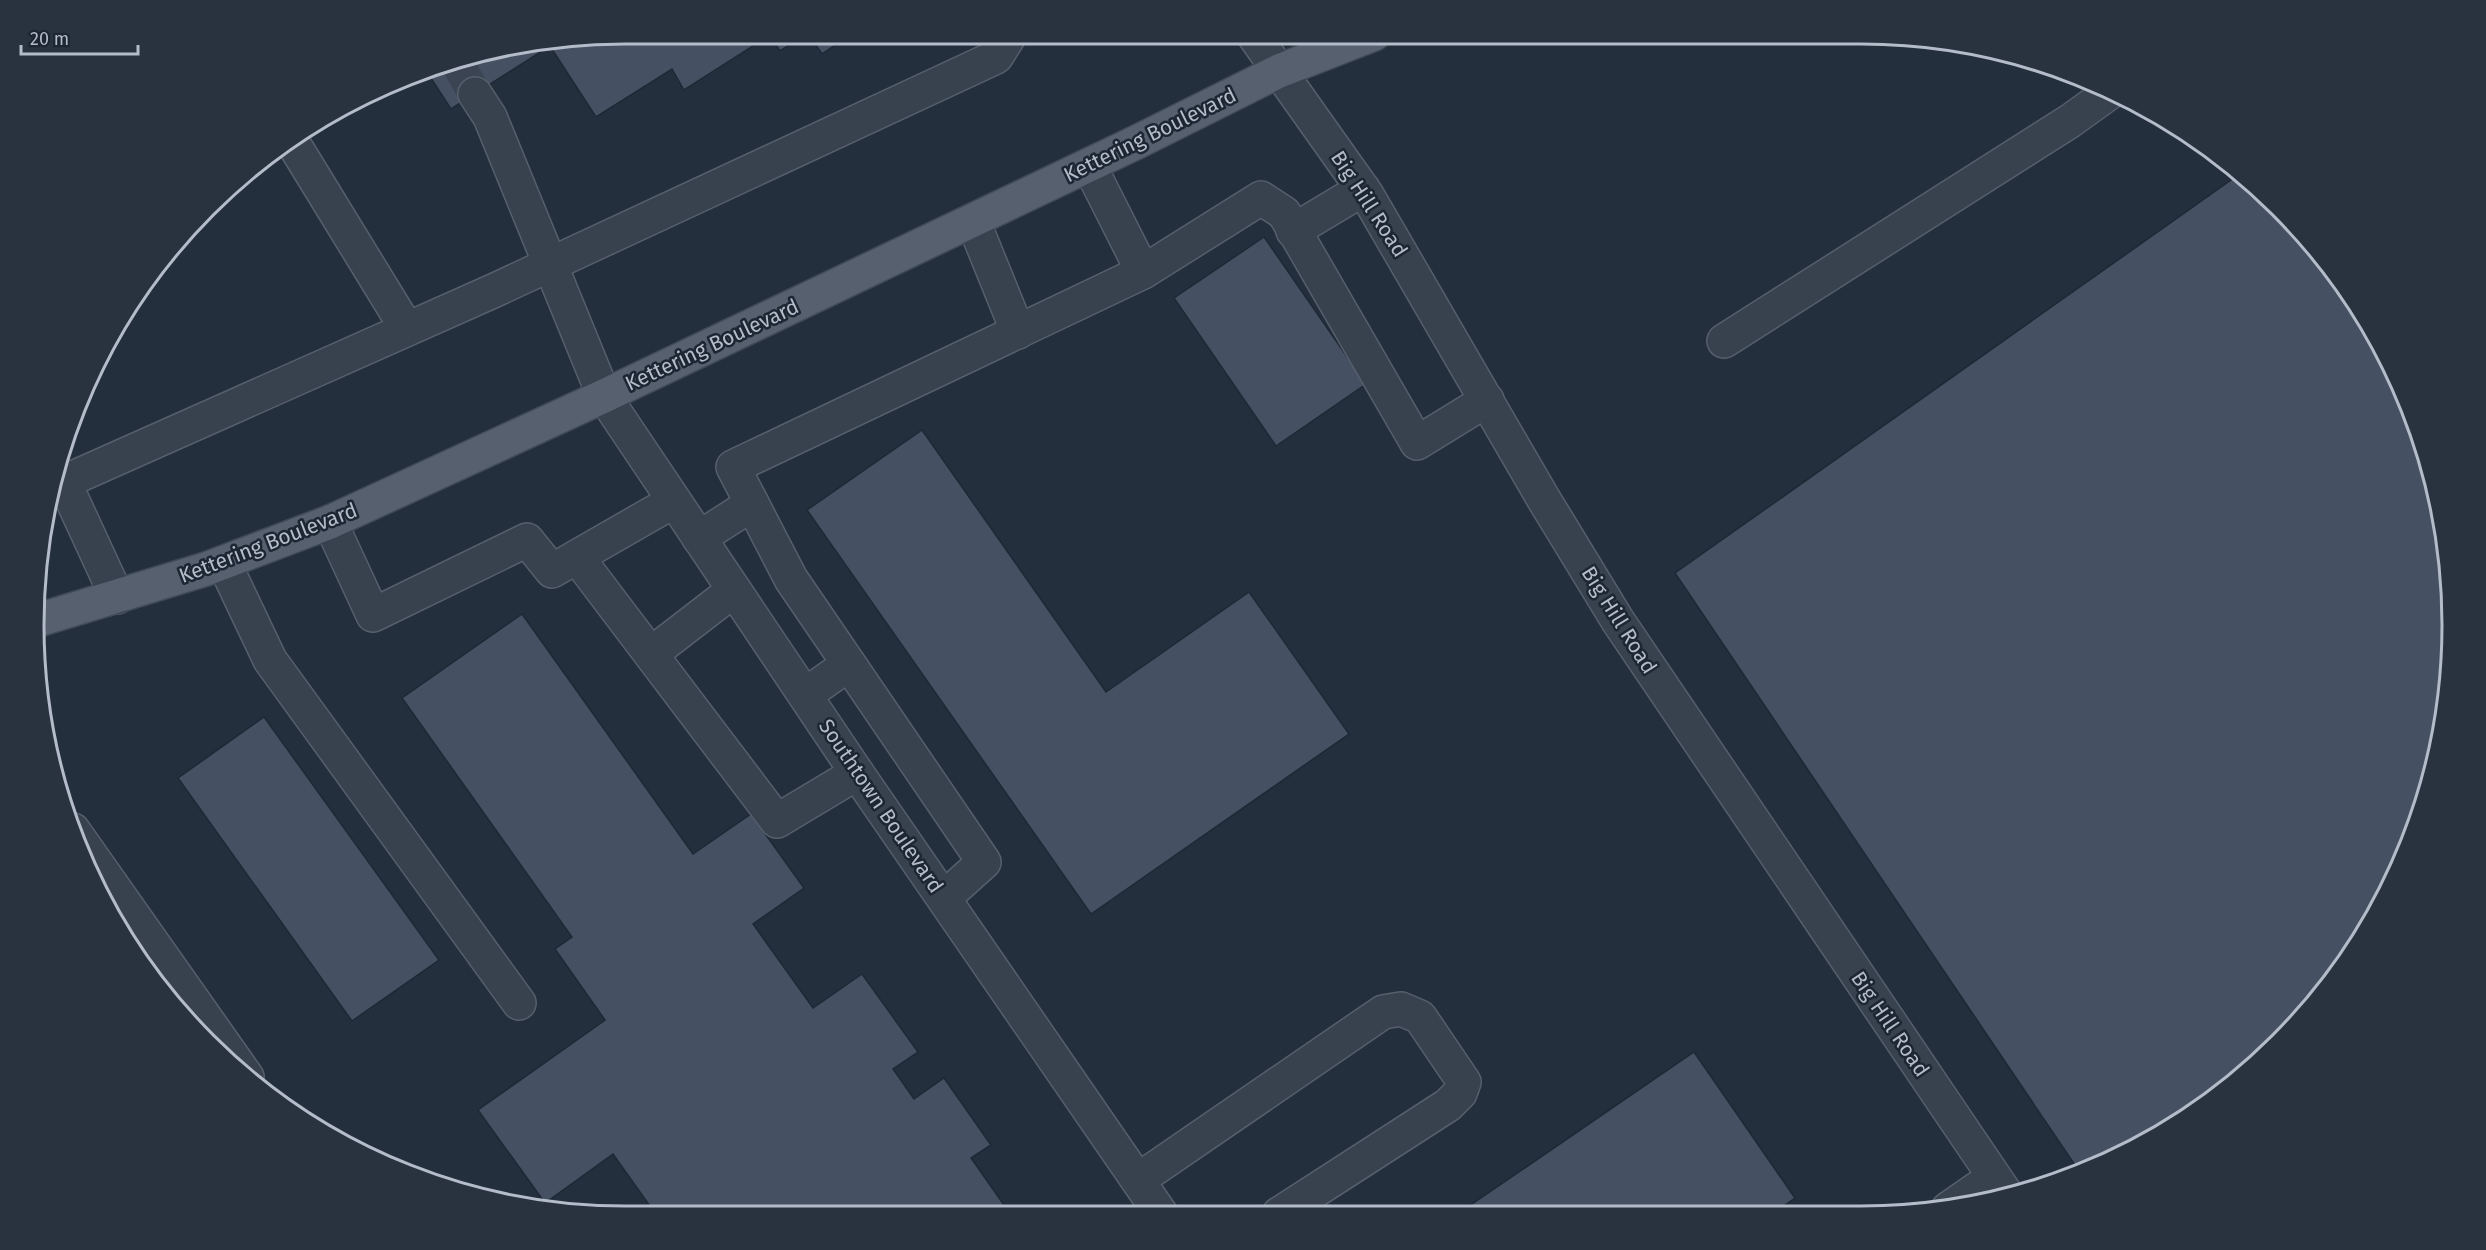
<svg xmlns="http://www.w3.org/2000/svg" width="2486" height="1250" viewBox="0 0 2486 1250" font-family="'Fira Sans',sans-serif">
  <rect width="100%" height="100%" fill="#242f3e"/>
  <g fill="#455162" stroke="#1f2835" stroke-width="1.5">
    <polygon points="625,33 854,33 822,54 808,33 780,51 770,35 684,90 672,69 596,117 550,46 451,109 425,69 510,44"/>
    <polygon points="2241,173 2306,234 2374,329 2421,434 2448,547 2452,663 2433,778 2392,887 2306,1015 2221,1095 2081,1174 1675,573"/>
    <polygon points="1264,237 1366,384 1276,446 1174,298"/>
    <polygon points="922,430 1106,692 1249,592 1349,734 1091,914 807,510"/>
    <polygon points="522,614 693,854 751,814 804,888 753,924 813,1008 862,974 918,1052 893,1069 914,1099 944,1078 991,1145 971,1158 1011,1215 657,1216 613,1154 545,1203 478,1110 605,1020 555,949 572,937 402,698"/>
    <polygon points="264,717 439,960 352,1021 178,778"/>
    <polygon points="1694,1052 1795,1198 1775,1212 1459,1213"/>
  </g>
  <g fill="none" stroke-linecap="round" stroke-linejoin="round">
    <polyline stroke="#3a4453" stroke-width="33" stroke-dasharray="33 16" stroke-linecap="butt" points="455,59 475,94"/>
    <g stroke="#565f6c" stroke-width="36">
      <g id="minor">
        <polyline points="1253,34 1367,195 1543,498 1618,621 2006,1194"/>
        <polyline points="475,94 490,117 604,396 857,773 1161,1214"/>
        <polyline points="290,138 407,329"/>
        <polyline points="973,221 1018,332"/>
        <polyline points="1293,231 1363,189"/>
        <polyline points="1143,272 1261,198 1284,213 1417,443 1487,400"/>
        <polyline points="1724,341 2070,121 2113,90"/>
        <polyline points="54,476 64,482 493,291 996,57 1011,33"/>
        <polyline points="64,482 117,597"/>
        <polyline points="330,522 373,615 527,540 552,571 674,501"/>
        <polyline points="699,538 752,504"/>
        <polyline points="577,557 777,821 857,773"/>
        <polyline points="224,563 270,660 519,1003"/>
        <polyline points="651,654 734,590"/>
        <polyline points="805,695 849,664"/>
        <polyline points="73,830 247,1077"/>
        <polyline points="944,898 984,862 791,579 733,467 1143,272 1089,165"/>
        <polyline points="1138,1180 1383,1012 1401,1009 1420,1017 1464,1082 1460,1093 1448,1105 1279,1214"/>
        <polyline points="1948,1209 1994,1177"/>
      </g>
    </g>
    <g stroke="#414a57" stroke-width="36">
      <polyline id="major" points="35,621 206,569 330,522 604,396 1137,142 1279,71 1374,34"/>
    </g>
    <use href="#minor" stroke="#38414e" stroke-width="33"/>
    <use href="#major" stroke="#56606e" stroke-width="33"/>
  </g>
  <g text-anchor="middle" stroke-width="5" stroke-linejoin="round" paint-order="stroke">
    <g font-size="21" fill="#b4bcc9" stroke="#1d2633">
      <text transform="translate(1150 135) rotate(-26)" y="7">Kettering Boulevard</text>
      <text transform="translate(1369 204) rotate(57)" y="7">Big Hill Road</text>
      <text transform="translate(712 345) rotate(-25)" y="7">Kettering Boulevard</text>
      <text transform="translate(268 543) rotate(-21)" y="7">Kettering Boulevard</text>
      <text transform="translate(1619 620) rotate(58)" y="7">Big Hill Road</text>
      <text transform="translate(881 806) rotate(56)" y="7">Southtown Boulevard</text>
      <text transform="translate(1890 1024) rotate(56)" y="7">Big Hill Road</text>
    </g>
  </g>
  <path d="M0 0H2486V1250H0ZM625 44H1861A581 581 0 0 1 2442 625V625A581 581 0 0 1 1861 1206H625A581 581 0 0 1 44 625V625A581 581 0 0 1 625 44Z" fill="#29323f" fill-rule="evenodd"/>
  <path fill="none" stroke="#b4bcc9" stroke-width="3" d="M625 44H1861A581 581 0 0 1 2442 625V625A581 581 0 0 1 1861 1206H625A581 581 0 0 1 44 625V625A581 581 0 0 1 625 44Z"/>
  <path d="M21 45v9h117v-9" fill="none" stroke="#b4bcc9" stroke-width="3"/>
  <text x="30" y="45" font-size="18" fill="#b4bcc9" stroke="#1d2633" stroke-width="4.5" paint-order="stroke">20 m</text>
</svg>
